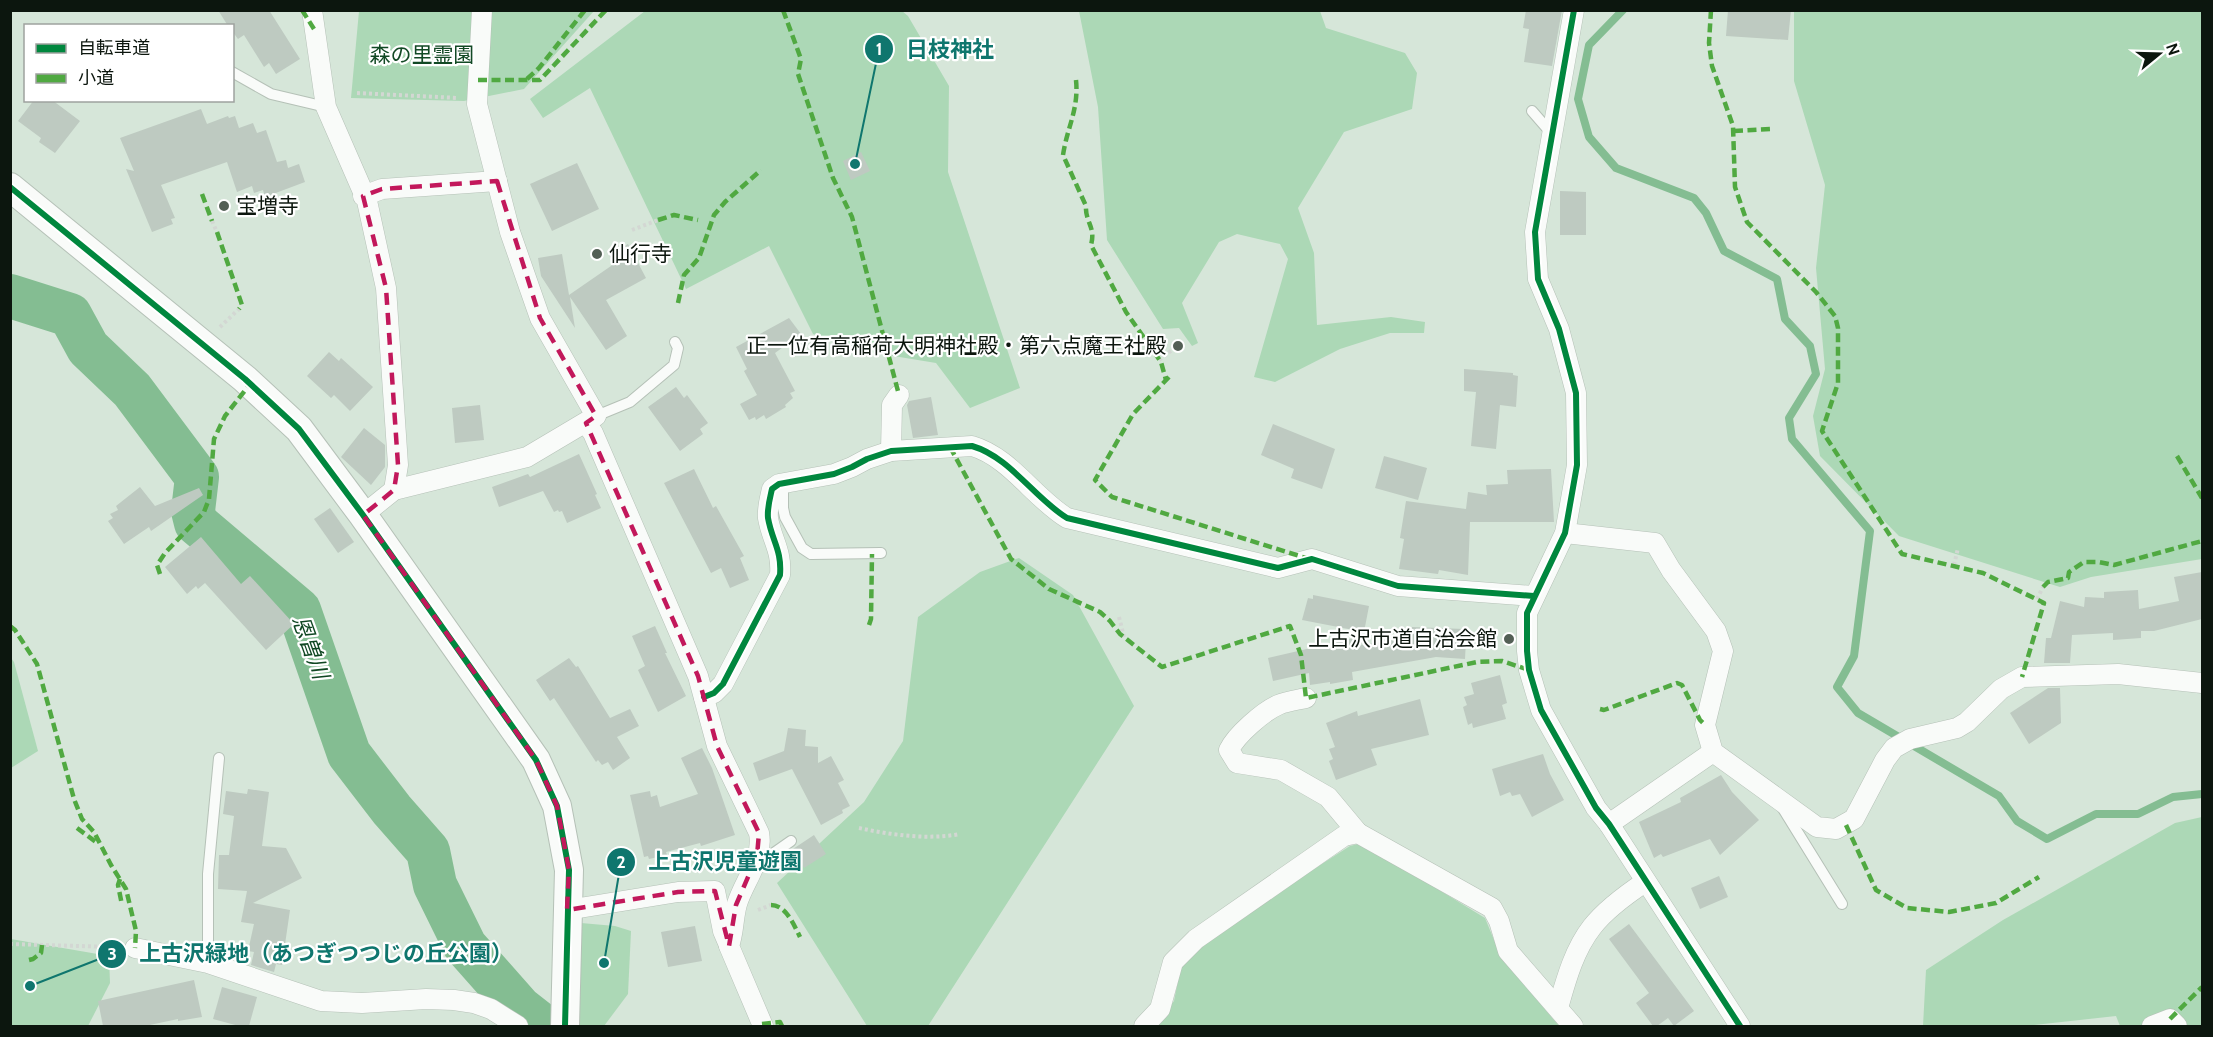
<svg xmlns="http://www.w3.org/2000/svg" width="2213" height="1037" viewBox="0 0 2213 1037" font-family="Cabin,'Noto Sans JP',sans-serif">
  <rect width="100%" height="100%" fill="#d6e6d9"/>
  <g fill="#acd8b6">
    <polygon points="359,11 594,11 524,89 464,101 351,98"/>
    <polygon points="645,11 902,11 908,16 949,86 948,172 1020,388 970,408 936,363 857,350 813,334 769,246 686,289 590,88 543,118 530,99"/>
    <polygon points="1079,11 1320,11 1326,28 1405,53 1417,73 1412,109 1344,132 1298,208 1314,253 1317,325 1391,317 1425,322 1424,333 1390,333 1340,349 1275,382 1254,377 1288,259 1280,244 1237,234 1219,242 1182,303 1198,343 1192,346 1179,328 1163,329 1107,240 1098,107"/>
    <polygon points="1794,11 2202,11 2202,559 2091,577 2060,587 1899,536 1820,456 1813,416 1825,369 1816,268 1825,185 1794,81"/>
    <polygon points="1019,558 1073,595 1134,706 928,1026 867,1026 777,883 864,802 903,741 918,617 980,572"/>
    <polygon points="11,658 14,662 38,751 11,768"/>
    <polygon points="2202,817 2202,1026 2120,1026 2116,1016 2026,1026 1923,1026 1926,970 2003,920 2175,823"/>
    <polygon points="1362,843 1485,918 1501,957 1559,1026 1154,1026 1174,1001 1181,966 1226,925 1350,846"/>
    <polygon points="581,923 615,926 631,931 628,994 604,1026 577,1026"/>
    <polygon points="11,939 109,956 110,983 88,1026 11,1026"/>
  </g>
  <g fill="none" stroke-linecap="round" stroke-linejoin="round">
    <polyline stroke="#84bd92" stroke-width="8" points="1623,10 1589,45 1578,99 1589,137 1616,168 1694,198 1706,213 1724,251 1777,279 1785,319 1810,346 1816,374 1789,418 1792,439 1870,531 1854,656 1837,687 1858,713 1999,796 2017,821 2047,839 2096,814 2138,814 2173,797 2202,794"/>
    <polyline stroke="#84bd92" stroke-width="44" points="10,296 70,315 88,348 132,390 197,477 193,511 196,523 299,610 349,754 392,810 428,851 435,885 465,946 520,1008 543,1026"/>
  </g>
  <g fill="#becac1">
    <polygon points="218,10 269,10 300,59 276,74 269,63 264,67 244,35 238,39 232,31 232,26 228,26"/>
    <polygon points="1526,10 1562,10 1552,66 1524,62 1529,29 1523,28"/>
    <polygon points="1728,10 1791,10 1788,40 1726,36"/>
    <polygon points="34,100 52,100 80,121 55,153 39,142 41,138 18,121"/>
    <polygon points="201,109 207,124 228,116 229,118 235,116 239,128 253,123 257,133 266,130 277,162 286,160 288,168 299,164 305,182 265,197 263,190 254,193 252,186 237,192 227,162 161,185 175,218 171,219 173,224 152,232 126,169 134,171 120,138"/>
    <polygon points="861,152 870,171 851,180 843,161"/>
    <polygon points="577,163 599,209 552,231 530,184"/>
    <polygon points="1560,191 1586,192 1586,235 1560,235"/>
    <polygon points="628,244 646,278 606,300 627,336 606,350 570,297 575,328 541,276 538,258 562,254 569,295 611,266 614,263 609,255"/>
    <polygon points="789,318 801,334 775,353 795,391 790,393 793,398 785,405 786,407 766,419 764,415 756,420 755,417 749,420 740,404 757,395 744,371 747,369 736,347"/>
    <polygon points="329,352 339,361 341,358 373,387 350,411 334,395 331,398 307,376"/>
    <polygon points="1464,369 1513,373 1513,375 1518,376 1516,407 1500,405 1496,449 1471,446 1476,392 1464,391"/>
    <polygon points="676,387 684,398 687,395 708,423 700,429 703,434 680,451 648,407"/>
    <polygon points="931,397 938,435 913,438 907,405 909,401"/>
    <polygon points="480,405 484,440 455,443 452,408"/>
    <polygon points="1273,424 1335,449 1322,489 1291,478 1294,469 1261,455"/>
    <polygon points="364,428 385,445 385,467 371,485 341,457"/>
    <polygon points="579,454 597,494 595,495 601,508 567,523 562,511 559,512 558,510 554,512 543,491 499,507 492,487 528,474 530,477"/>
    <polygon points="1384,456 1427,468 1418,500 1375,488"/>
    <polygon points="694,469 713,508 716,506 744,556 740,558 749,580 730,588 721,568 711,573 664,483"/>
    <polygon points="1551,469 1554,522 1470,522 1468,575 1439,570 1438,574 1399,569 1404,539 1400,538 1406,501 1466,509 1468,492 1487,495 1486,485 1508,484 1507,470"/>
    <polygon points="140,487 155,506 199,488 203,495 151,531 149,527 124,544 108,521 113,518 110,514 118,510 116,506"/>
    <polygon points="330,508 354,542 338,553 314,519"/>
    <polygon points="201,537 241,584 250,576 294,624 266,650 205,583 198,589 196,586 187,594 165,567"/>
    <polygon points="2202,572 2202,619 2154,631 2141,631 2141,638 2113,640 2113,633 2072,635 2070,663 2044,663 2046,638 2051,638 2060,601 2084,607 2085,597 2104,598 2104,592 2138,590 2139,609 2179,601 2174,577"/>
    <polygon points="1313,595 1369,606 1364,632 1302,620 1308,598 1313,599"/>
    <polygon points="655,626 667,653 665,653 686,696 658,712 638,670 645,666 632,636"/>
    <polygon points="1412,627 1464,629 1463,640 1466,640 1465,659 1436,657 1352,672 1353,680 1330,684 1330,682 1310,685 1309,673 1273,681 1268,658 1363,636 1361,645 1412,637"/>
    <polygon points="569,658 576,667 578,666 610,718 630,709 639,726 617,737 630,758 613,770 608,762 602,765 598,760 596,762 554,698 550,701 536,680"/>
    <polygon points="1500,675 1507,703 1502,705 1506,719 1473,728 1472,723 1468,725 1463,707 1467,705 1464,697 1474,694 1471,683"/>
    <polygon points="2048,688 2060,688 2061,723 2029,744 2010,713"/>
    <polygon points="1420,699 1429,735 1371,749 1377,765 1336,780 1329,761 1333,759 1329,749 1335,747 1326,723 1357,711 1358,716"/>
    <polygon points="788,728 806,730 805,746 818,747 818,763 831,756 844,780 838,783 850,806 842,810 843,813 821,825 792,769 759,781 753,763 784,751"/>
    <polygon points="702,748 712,768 735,835 701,846 700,843 666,852 667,855 649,859 648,856 644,857 630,795 650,791 651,797 657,795 660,807 698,794 681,758"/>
    <polygon points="1543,754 1550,774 1564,800 1532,817 1520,794 1512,796 1510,792 1500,796 1492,769"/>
    <polygon points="1721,775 1732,792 1759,820 1720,855 1710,839 1663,857 1661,854 1654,858 1639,822 1681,802 1680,798"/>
    <polygon points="248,789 269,792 262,846 286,848 302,878 253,903 290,910 282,965 276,964 274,972 251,965 254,952 248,951 254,924 241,922 247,891 218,889 219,855 229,855 234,816 223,814 226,791 247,794"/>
    <polygon points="814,835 826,854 804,868 793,849"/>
    <polygon points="1719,876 1728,897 1700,909 1691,888"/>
    <polygon points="1629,924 1694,1011 1674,1026 1668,1018 1657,1026 1653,1026 1636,1003 1649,993 1609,939"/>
    <polygon points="695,926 702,961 668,967 661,932"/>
    <polygon points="194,980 202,1017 178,1021 178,1019 145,1026 103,1026 98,1001"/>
    <polygon points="222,987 257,997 249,1026 239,1026 213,1019"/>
  </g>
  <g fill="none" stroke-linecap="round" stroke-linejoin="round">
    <g stroke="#b5c1b7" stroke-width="12">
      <g id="lane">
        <polyline points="232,72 271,94 326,107"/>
        <polyline points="1532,111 1552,134"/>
        <polyline points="596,416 630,402 674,365 678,348 675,342"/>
        <polyline points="783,483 783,508 785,517 802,548 811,554 881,553"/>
        <polyline points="1782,807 1842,904"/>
        <polyline points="757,856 771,855 791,841"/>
        <polyline points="208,963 208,874 219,758"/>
      </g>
    </g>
    <g stroke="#b5c1b7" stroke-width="21">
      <g id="street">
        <polyline points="312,10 326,107 367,201 386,288 398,465 394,490"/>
        <polyline points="1574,10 1535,232 1538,279 1559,329 1576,393 1577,465 1565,533 1527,613 1527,651 1529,670 1541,710 1596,808 1609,824 1740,1026"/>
        <polyline points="363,196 382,189 497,181"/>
        <path d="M586,423L593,433L698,676L717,746L759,833C764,859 744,881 737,904C733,918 734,932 729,946L763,1026"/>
        <polyline points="891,451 892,405 899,395"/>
        <polyline points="363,515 394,490 527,457 596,416 540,318 510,232 477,104 482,10"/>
        <polyline points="1565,533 1655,543 1671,570 1716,631 1723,651 1705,725 1713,752 1817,827 1836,829 1854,819 1885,760 1894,748 1910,739 1957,728 1967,722 2001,689 2022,677 2118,674 2202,683"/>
        <path d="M704,697L714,693L723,684L780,575C782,550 772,541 768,518C767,508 770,498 772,489L779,484L834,474L852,467L867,459L891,451L972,446C1010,457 1034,498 1067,518L1278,568L1312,559L1398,586L1534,596"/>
        <path d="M1306,698C1297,700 1287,701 1278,705C1264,711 1236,735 1229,750L1237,763L1281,770L1328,797L1358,833"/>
        <polyline points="1609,824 1713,752"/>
        <polyline points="567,910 678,892 715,891 723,931 729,945"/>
        <polyline points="135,948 208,963 321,1001 362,1003 426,999 454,1000 474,1003 491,1009 518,1026"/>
        <path d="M1558,1008C1566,980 1574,950 1592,927C1606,909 1627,894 1645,882"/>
        <polyline points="1144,1026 1160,1009 1173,962 1196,939 1344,836 1358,833 1492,908 1499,921 1508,951 1573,1026"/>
        <polyline points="2152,1026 2170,1019 2177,1026"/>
      </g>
    </g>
    <g stroke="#b5c1b7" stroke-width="30">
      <polyline id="secondary" points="10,187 245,379 299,429 363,515 536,760 557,806 569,870 565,1026"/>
    </g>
    <g stroke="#d3d7d3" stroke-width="4" stroke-dasharray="3 3" stroke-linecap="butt">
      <polyline points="357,93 458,98"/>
      <polyline points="212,221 217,232"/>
      <polyline points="632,230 658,220"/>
      <polyline points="220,327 239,309"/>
      <polyline points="1159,360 1172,350"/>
      <polyline points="1954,565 1958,548"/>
      <polyline points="2037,599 2043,587"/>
      <polyline points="1119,617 1124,637"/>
      <path d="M859,828C892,835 927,840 960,834"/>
      <polyline points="758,910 771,905"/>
      <polyline points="10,944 114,947"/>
    </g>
    <use href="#lane" stroke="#f9fbf9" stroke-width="10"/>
    <use href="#street" stroke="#f9fbf9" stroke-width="20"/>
    <use href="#secondary" stroke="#f9fbf9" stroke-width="28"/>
    <g stroke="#50a941" stroke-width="4.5" stroke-dasharray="9 4.5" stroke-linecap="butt">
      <polyline points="302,10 314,29"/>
      <polyline points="783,10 801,59 798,74 833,178 852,217 899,395"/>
      <polyline points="1711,10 1709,43 1712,66 1733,126 1735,187 1747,222 1816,292 1835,316 1838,328 1838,383 1822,431 1902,554 1983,573 2044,603 2022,677"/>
      <polyline points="527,79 539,68 585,10"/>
      <polyline points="478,80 540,80 606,10"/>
      <path d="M1076,80C1079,109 1067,128 1063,155L1086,206C1085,222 1096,227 1091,245L1126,312L1161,362L1166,380"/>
      <polyline points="1734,131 1771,129"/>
      <polyline points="202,194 212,221"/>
      <polyline points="658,220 674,215 698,220"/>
      <polyline points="217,232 242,305 239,309"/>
      <polyline points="678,303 684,275 699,258 714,215 725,202 761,170"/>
      <polyline points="1169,377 1133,414 1095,480 1112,497 1309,559"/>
      <polyline points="950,447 1011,559 1049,589 1100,612 1110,621 1120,634 1162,667 1290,626 1301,655 1306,698 1477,662 1502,661 1529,670"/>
      <polyline points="2177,456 2202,498"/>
      <polyline points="160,574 157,565 165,553 204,512 209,499 214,439 225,416 250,384"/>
      <polyline points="2043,587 2048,582 2068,578 2069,572 2084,562 2099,562 2114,565 2202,541"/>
      <polyline points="869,625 871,619 872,554"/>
      <polyline points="10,626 15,630 37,664 74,799 82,819 94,832 111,865 126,889 136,931 135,948"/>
      <polyline points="1600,709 1604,710 1677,683 1682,685 1700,720 1705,725"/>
      <polyline points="1846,825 1876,890 1907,908 1949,912 1996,903 2039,877"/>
      <polyline points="77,828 96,842"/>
      <polyline points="120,879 118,885 122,905"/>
      <path d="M771,905C786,905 794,925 800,937"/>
      <polyline points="29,960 33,959 41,953 42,945"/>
      <polyline points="2170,1019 2202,987"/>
      <polyline points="762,1024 780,1022 782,1026"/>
    </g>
    <g stroke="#fff" stroke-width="10">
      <g id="cycleway">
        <polyline points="1574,10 1535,232 1538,279 1559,329 1576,393 1577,465 1565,533 1527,613 1527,651 1529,670 1541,710 1596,808 1609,824 1740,1026"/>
        <polyline points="10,187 245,379 299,429 363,515 536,760 557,806 569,870 565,1026"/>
        <path d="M704,697L714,693L723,684L780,575C782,550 772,541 768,518C767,508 770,498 772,489L779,484L834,474L852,467L867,459L891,451L972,446C1010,457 1034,498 1067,518L1278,568L1312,559L1398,586L1534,596"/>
      </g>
    </g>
    <use href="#cycleway" stroke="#00873e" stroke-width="6"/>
  </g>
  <path fill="none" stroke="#c2185b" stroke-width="4.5" stroke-dasharray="12 8" stroke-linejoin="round" d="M497,181L540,318L596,416L586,423L698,676L717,746L759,833L757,856L736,905L729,946L715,891L678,892L567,910L569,870L557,806L536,760L363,515L394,490L398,465L386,288L363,196L382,189Z"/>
  <g fill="#535f55" stroke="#fff" stroke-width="2">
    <circle cx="224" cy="206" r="6"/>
    <circle cx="597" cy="254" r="6"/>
    <circle cx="1178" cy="346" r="6"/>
    <circle cx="1509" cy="639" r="6"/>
  </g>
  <g text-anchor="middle" stroke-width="4.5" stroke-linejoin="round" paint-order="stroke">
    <g font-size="21" fill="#124925" stroke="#fff">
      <text x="422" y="62">森の里霊園</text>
    </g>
    <g font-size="21" fill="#0c160e" stroke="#fff" text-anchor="start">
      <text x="236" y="213">宝増寺</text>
      <text x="609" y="261">仙行寺</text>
      <text x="1166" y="353" text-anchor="end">正一位有高稲荷大明神社殿・第六点魔王社殿</text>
      <text x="1497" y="646" text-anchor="end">上古沢市道自治会館</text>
    </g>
    <g font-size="22" font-style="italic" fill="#0f4722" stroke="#fff">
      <text transform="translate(311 647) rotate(70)" y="8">恩曽川</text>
    </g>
  </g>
  <path fill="none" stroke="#0f766e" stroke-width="2" d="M855 164L879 49M604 963L621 862M30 986L112 954"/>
  <g fill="#0f766e" stroke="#fff" stroke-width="2">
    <circle cx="855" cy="164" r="6"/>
    <circle cx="604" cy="963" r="6"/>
    <circle cx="30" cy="986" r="6"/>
    <circle cx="879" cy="49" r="15"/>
    <circle cx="621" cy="862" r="15"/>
    <circle cx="112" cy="954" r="15"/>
  </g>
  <g font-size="18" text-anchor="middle" font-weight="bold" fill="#fff">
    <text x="879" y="55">1</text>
    <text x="621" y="868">2</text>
    <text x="112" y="960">3</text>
  </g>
  <g font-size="22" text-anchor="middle" font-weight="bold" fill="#0f766e" stroke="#fff" stroke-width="4.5" stroke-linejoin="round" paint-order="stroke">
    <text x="950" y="57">日枝神社</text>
    <text x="725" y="869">上古沢児童遊園</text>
    <text x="326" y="961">上古沢緑地（あつぎつつじの丘公園）</text>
  </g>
  <rect width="2213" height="1037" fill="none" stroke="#0c160e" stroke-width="24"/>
  <rect x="24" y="24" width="210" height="78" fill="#ffffff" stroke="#9ea29f" stroke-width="1.5"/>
  <rect x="36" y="44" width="30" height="9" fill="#00873e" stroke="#9ea29f" stroke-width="1.5"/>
  <text x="78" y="54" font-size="18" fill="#0c160e">自転車道</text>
  <rect x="36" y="74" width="30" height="9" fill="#50a941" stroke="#9ea29f" stroke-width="1.5"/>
  <text x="78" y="84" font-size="18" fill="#0c160e">小道</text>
  <g transform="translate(2159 54) rotate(71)" stroke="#ffffff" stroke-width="4.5" paint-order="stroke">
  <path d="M0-4.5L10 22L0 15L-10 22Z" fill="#0c160e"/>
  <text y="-9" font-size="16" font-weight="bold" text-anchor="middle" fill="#0c160e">N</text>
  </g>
</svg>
